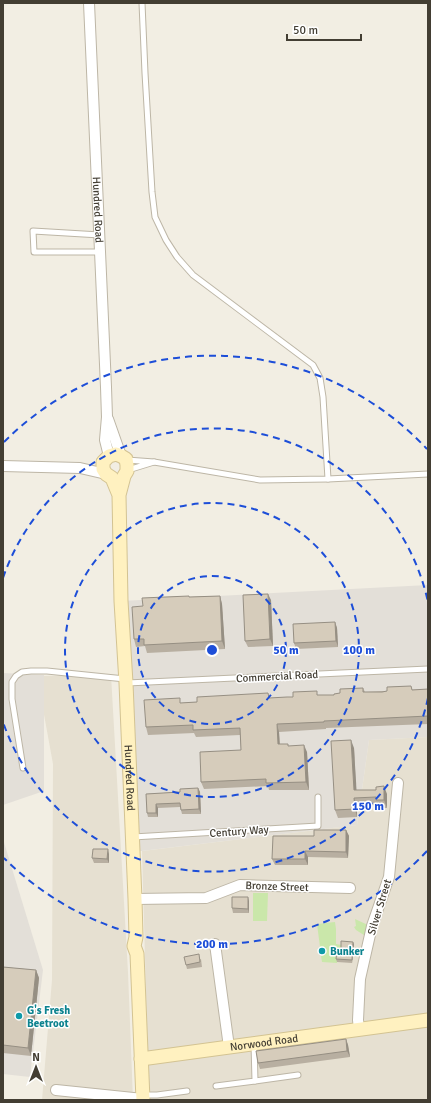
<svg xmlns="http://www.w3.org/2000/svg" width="431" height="1103" viewBox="0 0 431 1103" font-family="Signika,sans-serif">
  <rect width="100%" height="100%" fill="#f2eee3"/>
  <g fill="#e6e0d1">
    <polygon points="111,675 128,972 133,1100 42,1100 52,980 53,764 37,676"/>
    <polygon points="428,737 428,1100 149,1100 142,851 357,825 369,740"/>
  </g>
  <g fill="#e3dfd8">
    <polygon points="428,585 428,737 369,740 357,825 133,852 121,601"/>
    <polygon points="3,673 44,675 44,791 3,805"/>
    <polygon points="3,839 43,970 30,1077 3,1074"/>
  </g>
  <g fill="#cae7aa">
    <polygon points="253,893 268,893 267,921 253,921"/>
    <polygon points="355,919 370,926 367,937 356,930 354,927 356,926"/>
    <polygon points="335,922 336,929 336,944 342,945 342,953 338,953 337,963 322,962 321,956 325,955 323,947 320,947 317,924"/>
  </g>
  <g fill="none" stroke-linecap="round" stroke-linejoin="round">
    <g stroke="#bdb6a6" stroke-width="7">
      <g id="lane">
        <polyline points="142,3 145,73 152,192 155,217 166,240 177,257 193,275 313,365 320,378 323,397 328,479"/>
        <polyline points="100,252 34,252 33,231 100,235"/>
        <polyline points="127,460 154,462 128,470"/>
        <polyline points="154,462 260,480 328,479 428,474"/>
        <polyline points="127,683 428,669"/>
        <polyline points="23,768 12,699 12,682 16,676 22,672 31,671 47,671 125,679"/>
        <polyline points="133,837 318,826 318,797"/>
        <polyline points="255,1081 298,1075"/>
        <polyline points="216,1086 255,1081 254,1044"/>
        <polyline points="144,1095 157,1095 187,1091"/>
      </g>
    </g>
    <g stroke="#bdb6a6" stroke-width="12">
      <g id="street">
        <path id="s1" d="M89,3L106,387L107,417L105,440L109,456"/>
        <polyline points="108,419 121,456"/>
        <polyline points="3,466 80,468 106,474"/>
        <polyline points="135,899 206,898 240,885 350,888"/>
        <polyline points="215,944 229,1047"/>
        <polyline points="359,1029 358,1020 360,979 372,926 389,877 398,783"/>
        <polyline points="56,1090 143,1099"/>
      </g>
    </g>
    <g stroke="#d3c392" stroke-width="15">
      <g id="secondary">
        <path id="s2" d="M119,495L112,478L106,474L103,469V462L109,456L116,454L121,456L126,459L127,465V471L124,476L119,495L121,601L126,683L135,899L136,937L134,946L137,954L143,1100"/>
        <path id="s3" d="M141,1059L428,1020"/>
      </g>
    </g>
    <use href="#lane" stroke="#fff" stroke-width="5"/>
    <use href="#street" stroke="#fff" stroke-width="10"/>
    <use href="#secondary" stroke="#fff1c0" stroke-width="13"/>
  </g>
  <g fill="#b8afa1">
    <polygon points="189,596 189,597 220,596 222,604 225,649 147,653 145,646 136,647 134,639 143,606"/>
    <polygon points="271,600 273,646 248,647 245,641"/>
    <polygon points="335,622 337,628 338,647 296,649 294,643"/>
    <polygon points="363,688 365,692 428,689 428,724 326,728 326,729 279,732 280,744 288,744 288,746 307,752 309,790 269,790 268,786 204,789 201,782 241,750 240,735 196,737 194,733 148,735 146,727 181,703 334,695"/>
    <polygon points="354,748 356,790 387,794 387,808 379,808 378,805 357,806 357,817 338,818 335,810"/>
    <polygon points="198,788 200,792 201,814 182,814 181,810 180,807 158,808 158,817 148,817 147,813 146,794 180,792"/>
    <polygon points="346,830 349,836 348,858 308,857 308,865 275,865 272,859 314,836"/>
    <polygon points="109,854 109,863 94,863 92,858"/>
    <polygon points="249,901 249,913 233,913 232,908"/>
    <polygon points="354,944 352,963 337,962 336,959 341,951"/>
    <polygon points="201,959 202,967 187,969 186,965"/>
    <polygon points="3,967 36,970 39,978 31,1056 3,1053"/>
    <polygon points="346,1039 348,1045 350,1057 260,1069 258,1063"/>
  </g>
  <g fill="#968f83">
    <polygon points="268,594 271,600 273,646 270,639"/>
    <polygon points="220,596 222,604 225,649 222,641"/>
    <polygon points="335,622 337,628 338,647 336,641"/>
    <polygon points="277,724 279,732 280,752 278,744"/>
    <polygon points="351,740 354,748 357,798 354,790"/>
    <polygon points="304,745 307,752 309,790 306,782"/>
    <polygon points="384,786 387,794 387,808 384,800"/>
    <polygon points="198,788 200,792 201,814 199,809"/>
    <polygon points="354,798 357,806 357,817 355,809"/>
    <polygon points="156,804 158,808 158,817 156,813"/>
    <polygon points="346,830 349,836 348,858 346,852"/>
    <polygon points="108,849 109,854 109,863 107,859"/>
    <polygon points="305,851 308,857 308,865 305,859"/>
    <polygon points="248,897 249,901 249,913 248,909"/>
    <polygon points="353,942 354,944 352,963 352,960"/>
    <polygon points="36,970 39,978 31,1056 28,1048"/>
    <polygon points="346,1039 348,1045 350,1057 347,1051"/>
  </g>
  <g fill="#d6ccbb" stroke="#968f83">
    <polygon points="268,594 270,639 245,641 243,595"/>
    <polygon points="189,596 189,597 220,596 222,641 144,645 144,639 134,639 132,607 143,606 142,598"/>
    <polygon points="335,622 336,641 294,643 293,624"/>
    <polygon points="411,686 412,690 428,689 428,716 324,721 324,722 277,724 278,744 288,744 288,746 304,745 306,782 266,783 266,779 201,782 200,752 241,750 240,728 193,730 193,725 146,727 144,700 180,698 180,703 197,702 197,697 268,693 269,698 287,697 293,697 293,692 317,691 317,695 334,695 334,694 340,693 340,689 363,688 363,692 382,692 387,691 387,687"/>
    <polygon points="351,740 354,790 376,790 376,787 384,786 384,800 376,800 376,797 354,798 355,809 335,810 331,741"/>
    <polygon points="198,788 199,809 181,810 180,803 156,804 156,813 147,813 146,794 180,792 180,789"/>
    <polygon points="314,830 346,830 346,852 305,851 305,859 272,859 273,836 314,836"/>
    <polygon points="93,849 108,849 107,859 92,858"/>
    <polygon points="232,897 248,897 248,909 232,908"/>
    <polygon points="341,941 353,942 352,960 336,959 337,950 341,951"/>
    <polygon points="199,954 200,962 186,965 184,957"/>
    <polygon points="3,967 36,970 28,1048 3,1045"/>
    <polygon points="346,1039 347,1051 258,1063 256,1051"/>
  </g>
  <g fill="none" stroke="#1d4ed8" stroke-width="2" stroke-dasharray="7 5">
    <circle cx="212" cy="650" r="74"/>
    <circle cx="212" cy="650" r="147"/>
    <path d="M428 698A221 221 0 0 1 3 722M3 578A221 221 0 0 1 428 602"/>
    <path d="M427 851A294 294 0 0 1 4 858M4 442A294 294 0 0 1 427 449"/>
  </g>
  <g fill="#0f9aa8" stroke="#fff" stroke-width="1.5">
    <circle cx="322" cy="951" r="4"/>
    <circle cx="19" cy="1016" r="4"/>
  </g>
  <g text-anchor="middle" stroke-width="3" stroke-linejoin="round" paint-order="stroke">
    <g font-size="11" fill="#433e33" stroke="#fff">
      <text dy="4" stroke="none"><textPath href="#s1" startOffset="207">Hundred Road</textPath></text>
      <text transform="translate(277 676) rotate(-3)" y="4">Commercial Road</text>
      <text dy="4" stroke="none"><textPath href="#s2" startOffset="386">Hundred Road</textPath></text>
      <text transform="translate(239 831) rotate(-4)" y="4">Century Way</text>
      <text transform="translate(277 886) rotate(2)" y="4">Bronze Street</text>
      <text transform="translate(379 907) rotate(-73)" y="4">Silver Street</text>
      <text dy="4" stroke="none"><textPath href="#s3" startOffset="124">Norwood Road</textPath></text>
    </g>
    <g font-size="11" font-weight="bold" fill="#0d838f" stroke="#fff" text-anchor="start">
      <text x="330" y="955">Bunker</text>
      <text x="27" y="1014">G's Fresh<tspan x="27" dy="13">Beetroot</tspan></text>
    </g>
  </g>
  <circle cx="212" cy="650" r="6" fill="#1d4ed8" stroke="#fff" stroke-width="2"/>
  <g font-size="12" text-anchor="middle" font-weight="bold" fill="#1d4ed8" stroke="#fff" stroke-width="3" stroke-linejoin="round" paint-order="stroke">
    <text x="286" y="654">50 m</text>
    <text x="359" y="654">100 m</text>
    <text x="368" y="810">150 m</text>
    <text x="212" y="948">200 m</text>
  </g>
  <rect width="431" height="1103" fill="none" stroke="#433e33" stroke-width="8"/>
  <g transform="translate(36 1067)" stroke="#ffffff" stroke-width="3" paint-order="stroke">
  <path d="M0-3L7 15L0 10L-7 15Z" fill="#433e33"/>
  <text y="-6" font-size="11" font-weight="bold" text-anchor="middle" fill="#433e33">N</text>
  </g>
  <path d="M287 34v6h74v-6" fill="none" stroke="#433e33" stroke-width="2"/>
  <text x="293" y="34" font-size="12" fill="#433e33" stroke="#ffffff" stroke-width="3" paint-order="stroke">50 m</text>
</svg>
